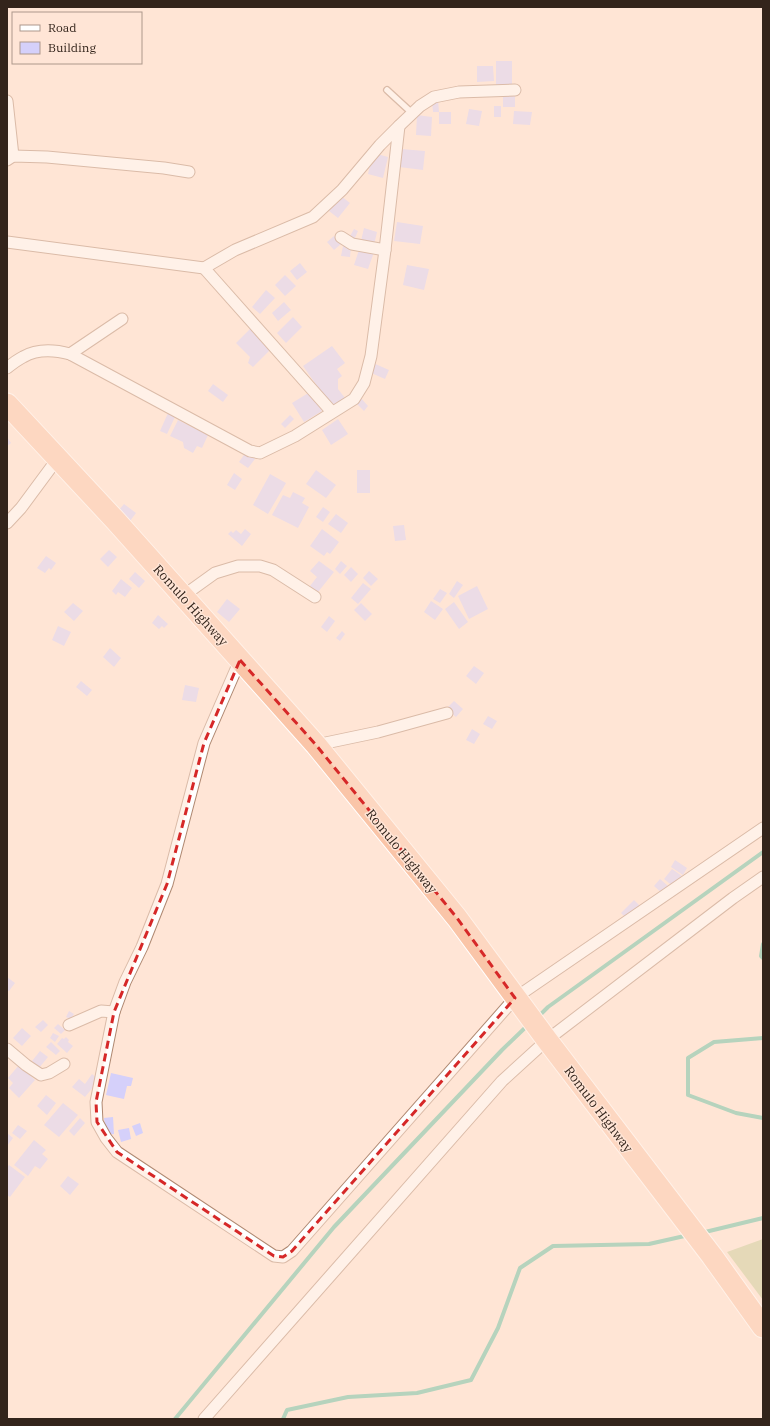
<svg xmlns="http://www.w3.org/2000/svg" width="770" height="1426" viewBox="0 0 770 1426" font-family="'IBM Plex Serif',serif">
  <rect width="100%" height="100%" fill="#ffe5d6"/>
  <polygon fill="#c6ca96" points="763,1239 763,1300 727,1252"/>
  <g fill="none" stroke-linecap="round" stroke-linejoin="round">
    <g stroke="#5dbd9f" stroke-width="4">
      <polyline points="763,944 761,956 763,958"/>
      <polyline points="538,1017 548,1007 763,852"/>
      <polyline points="763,1038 714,1042 688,1058 688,1095 736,1113 763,1118"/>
      <polyline points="701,1233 763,1218"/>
      <polyline points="175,1419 334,1227 502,1050 528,1025"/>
      <polyline points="283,1419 287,1410 348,1397 417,1393 471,1380 498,1328 520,1268 553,1246 649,1244 689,1235"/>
    </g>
  </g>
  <g fill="#d5d0fa">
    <rect x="496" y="61" width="16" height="26"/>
    <polygon points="477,66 493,66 494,81 477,82"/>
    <rect x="503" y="95" width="12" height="12"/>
    <polygon points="438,100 439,112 433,112 432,101"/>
    <rect x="494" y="106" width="7" height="11"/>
    <polygon points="469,109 482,111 479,126 466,124"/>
    <polygon points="514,111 532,112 530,125 513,124"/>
    <rect x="439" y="112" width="12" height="12"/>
    <polygon points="417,115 432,117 431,136 416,135"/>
    <polygon points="401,149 425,151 423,170 399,167"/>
    <polygon points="373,153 388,157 383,178 368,174"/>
    <polygon points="341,196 350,203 338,218 329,211"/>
    <polygon points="397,222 423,226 420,244 394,241"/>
    <polygon points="364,228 377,232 374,245 361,241"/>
    <polygon points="354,229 358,231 354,240 349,238"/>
    <polygon points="334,236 341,244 334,250 327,242"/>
    <polygon points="343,246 351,247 350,257 341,256"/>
    <polygon points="360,247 374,252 368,269 354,265"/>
    <polygon points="300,263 307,272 297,280 290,271"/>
    <polygon points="407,265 429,269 424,290 403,285"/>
    <polygon points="285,275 296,286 285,296 275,285"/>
    <polygon points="266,290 275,298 260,314 252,307"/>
    <polygon points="284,302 291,310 278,321 272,313"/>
    <polygon points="293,317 302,327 286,343 277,333"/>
    <polygon points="250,329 270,350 253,367 248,363 250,357 236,343"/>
    <polygon points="332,346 345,363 337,369 342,376 338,379 338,389 345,398 332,407 303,366"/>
    <polygon points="373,363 389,370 385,379 369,372"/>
    <polygon points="213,384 228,395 223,402 208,391"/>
    <polygon points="310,392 322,411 304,422 292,403"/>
    <polygon points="360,397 368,406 364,411 355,402"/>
    <polygon points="168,413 175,417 167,434 160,431"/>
    <polygon points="290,415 294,419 285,428 281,424"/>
    <polygon points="338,419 348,434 331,445 322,430"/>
    <polygon points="178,420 208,435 202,448 197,446 193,453 184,448 183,442 170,436"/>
    <polygon points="7,437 11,443 7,446"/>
    <polygon points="246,452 255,459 248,468 239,462"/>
    <polygon points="316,470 336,485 326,498 306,484"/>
    <rect x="357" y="470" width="13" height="23"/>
    <polygon points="234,473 242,479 235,490 227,485"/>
    <polygon points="270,474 286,483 268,514 253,505"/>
    <polygon points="293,492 305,498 302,503 309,507 298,528 272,515 283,495 290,498"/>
    <polygon points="124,504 136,513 130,521 118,511"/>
    <polygon points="323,507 330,512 323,522 316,517"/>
    <polygon points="336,514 348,523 341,533 328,524"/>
    <polygon points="404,525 406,540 395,541 393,526"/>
    <polygon points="245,529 251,534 242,546 228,534 231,531 233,533 236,530 241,534"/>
    <polygon points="322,529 339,542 330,554 327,552 324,556 310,546"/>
    <polygon points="109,550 117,557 108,567 100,559"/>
    <polygon points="46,556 56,563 51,570 49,568 45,573 37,568"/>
    <polygon points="319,561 334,572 318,592 310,586 317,577 310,571"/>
    <polygon points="341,561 347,566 340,574 335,569"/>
    <polygon points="351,567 358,574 351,582 344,575"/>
    <polygon points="369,571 378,579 371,586 363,578"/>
    <polygon points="135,572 145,581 139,588 129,579"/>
    <polygon points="121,579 132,588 125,597 118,592 116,595 112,591"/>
    <polygon points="457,581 463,585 454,598 449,594"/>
    <polygon points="363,583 371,589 358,604 351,598"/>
    <polygon points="477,586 488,609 469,619 458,596"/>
    <polygon points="440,589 447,593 440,603 433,599"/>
    <polygon points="227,599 240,609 229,622 217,612"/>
    <polygon points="431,601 443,609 435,620 424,612"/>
    <polygon points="454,602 468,622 459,629 445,609"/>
    <polygon points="73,603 83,611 74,621 64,612"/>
    <polygon points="361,603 372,614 365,621 354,610"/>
    <polygon points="158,615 168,624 164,628 162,626 159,629 152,623"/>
    <polygon points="329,616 335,621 327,632 321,627"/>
    <polygon points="58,626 71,632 64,646 52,640"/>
    <polygon points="342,631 345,634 340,641 336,638"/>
    <polygon points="110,648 121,658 114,667 103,657"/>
    <polygon points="474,666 484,673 476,684 466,676"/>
    <polygon points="81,681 92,690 87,696 76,687"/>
    <polygon points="185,685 199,688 196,702 182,700"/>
    <polygon points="454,701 463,709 456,717 446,709"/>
    <polygon points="488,716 497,721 492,729 483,724"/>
    <polygon points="472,729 480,734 474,744 466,740"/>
    <polygon points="675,860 687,868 683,875 671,867"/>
    <polygon points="672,869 682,876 674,887 664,879"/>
    <polygon points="660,879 668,886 662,893 654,886"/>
    <polygon points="634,900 642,908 629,921 621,913"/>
    <polygon points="7,977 15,983 9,991 7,990"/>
    <polygon points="69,1011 74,1014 71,1019 66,1017"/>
    <polygon points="43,1020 48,1025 41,1032 35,1027"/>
    <polygon points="58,1024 65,1030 61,1034 54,1028"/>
    <polygon points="22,1028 31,1036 22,1046 13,1038"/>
    <polygon points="53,1033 59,1036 55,1042 50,1038"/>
    <polygon points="66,1037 69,1040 68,1042 73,1046 67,1053 57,1044 62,1038 64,1039"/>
    <polygon points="51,1042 60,1051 56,1055 46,1047"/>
    <polygon points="40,1051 48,1057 39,1068 32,1061"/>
    <polygon points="19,1065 35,1080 19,1098 9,1088 13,1083 8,1078"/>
    <polygon points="111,1073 133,1078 131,1086 127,1086 124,1099 106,1095"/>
    <polygon points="92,1074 99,1080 85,1097 72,1087 79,1079 85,1084"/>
    <polygon points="46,1095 56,1103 47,1115 37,1106"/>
    <polygon points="63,1103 78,1115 59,1137 44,1125"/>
    <polygon points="113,1117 114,1134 106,1135 104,1118"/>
    <polygon points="80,1118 85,1123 74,1136 69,1131"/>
    <polygon points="140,1123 143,1133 136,1136 132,1126"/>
    <polygon points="18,1125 27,1131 20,1139 12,1133"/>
    <polygon points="129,1128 131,1139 121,1142 118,1130"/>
    <polygon points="7,1133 13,1138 7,1146"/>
    <polygon points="34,1140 46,1150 42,1154 48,1159 40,1169 35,1166 28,1176 14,1165"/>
    <polygon points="9,1165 25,1177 10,1197 7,1195 7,1167"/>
    <polygon points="68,1176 79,1184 70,1195 60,1186"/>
  </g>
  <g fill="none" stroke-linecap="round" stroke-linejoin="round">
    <g stroke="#af8871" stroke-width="8">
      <polyline id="lane" points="387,90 412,113"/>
    </g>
    <g stroke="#af8871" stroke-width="13">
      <g id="street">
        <polyline points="7,101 13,156"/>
        <polyline points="7,160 13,156 47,157 164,168 189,172"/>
        <polyline points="341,237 352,244 385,250"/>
        <polyline points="7,242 204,268 235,250 313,217 342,190 380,145 399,126 420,106 434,97 459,92 515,90"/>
        <polyline points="204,268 332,412"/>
        <polyline points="70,354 122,319"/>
        <path d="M7,368C12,364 17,360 23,357C37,349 55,350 70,354L250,451L260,453L295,436L354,399L364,383L371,356L385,250L399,126"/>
        <polyline points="7,523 21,508 58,458"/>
        <polyline points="183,596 215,573 238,566 260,566 273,570 315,597"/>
        <polyline points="316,745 378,732 447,713"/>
        <polyline points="114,1012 96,1102 97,1122 106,1138 117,1152 274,1256 283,1257 292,1251 515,998 763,828"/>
        <polyline points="69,1025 101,1011 114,1012 125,982 142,947 167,884 204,743 240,660"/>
        <polyline points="7,1049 26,1065 41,1075 49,1073 64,1064"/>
        <polyline points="204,1419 502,1081 547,1040 733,898 763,877"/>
      </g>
    </g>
    <g stroke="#fff" stroke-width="23">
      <polyline id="highway" points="7,404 116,521 316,745 457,918 547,1040 712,1256 763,1327"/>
    </g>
    <use href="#lane" stroke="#fff" stroke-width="5.5"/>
    <use href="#street" stroke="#fff" stroke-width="11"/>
    <use href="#highway" stroke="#fac5a8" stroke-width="21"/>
  </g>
  <path d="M0 0H770V1426H0ZM240,660L316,745L457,918L515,998L292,1251L283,1257L274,1256L117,1152L97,1122L96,1102L114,1012L167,884L204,743Z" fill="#ffe5d6" fill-opacity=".55" fill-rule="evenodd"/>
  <path fill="none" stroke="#d62828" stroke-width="3" stroke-dasharray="8 5" stroke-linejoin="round" d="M240,660L316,745L457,918L515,998L292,1251L283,1257L274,1256L117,1152L97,1122L96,1102L114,1012L167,884L204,743Z"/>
  <g text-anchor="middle" stroke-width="3" stroke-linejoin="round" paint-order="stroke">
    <g font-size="13" fill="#33241b" stroke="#ffe5d6">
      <text transform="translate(191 605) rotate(48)" y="5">Romulo Highway</text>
      <text transform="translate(402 851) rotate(51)" y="5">Romulo Highway</text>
      <text transform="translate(599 1109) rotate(53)" y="5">Romulo Highway</text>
    </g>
  </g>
  <rect width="770" height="1426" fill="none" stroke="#33241b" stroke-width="16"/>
  <rect x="12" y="12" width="130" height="52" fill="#ffe5d6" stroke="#ad988b"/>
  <rect x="20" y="25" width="20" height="6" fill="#ffffff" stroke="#ad988b"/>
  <text x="48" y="32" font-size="12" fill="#33241b">Road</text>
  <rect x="20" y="42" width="20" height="12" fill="#d5d0fa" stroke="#ad988b"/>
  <text x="48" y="52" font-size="12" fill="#33241b">Building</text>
</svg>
